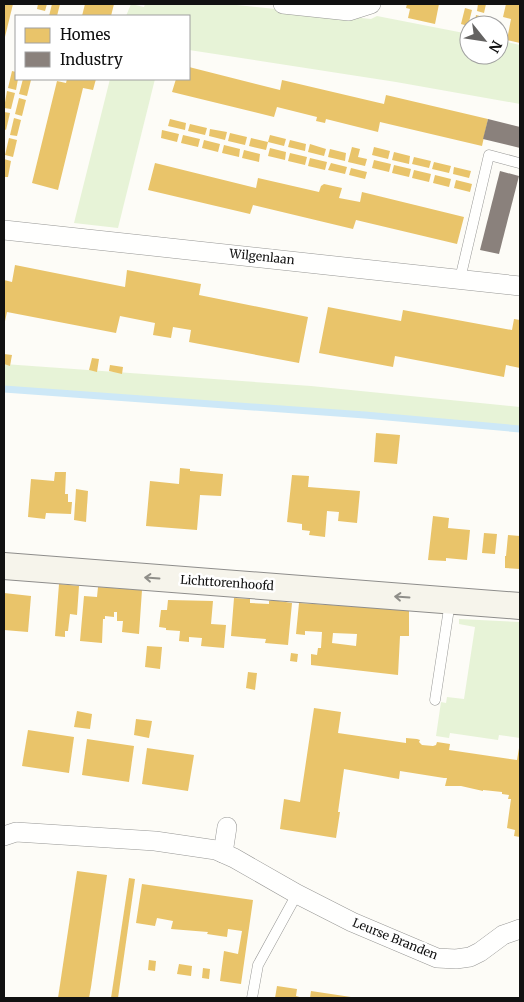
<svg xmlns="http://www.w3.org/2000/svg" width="524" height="1002" viewBox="0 0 524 1002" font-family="Merriweather,serif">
  <rect width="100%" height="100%" fill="#fdfcf7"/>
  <g fill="#e7f3d7">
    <polygon points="131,4 144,7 145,4 227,4 371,19 377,16 469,34 469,55 499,55 499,40 520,45 520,104 396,82 189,50 189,16 126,16"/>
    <polygon points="110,79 155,79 118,228 74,223"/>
    <polygon points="4,364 311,386 520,407 520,432 277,409 4,389"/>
    <polygon points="459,619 520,622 520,738 499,735 498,740 450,733 449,738 436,736 441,702 446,703 447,697 464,699 475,627 459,624"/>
  </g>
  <g fill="#e9c46a" fill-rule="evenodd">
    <polygon points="4,4 13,4 4,41"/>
    <polygon points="38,4 47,4 45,11 37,9"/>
    <polygon points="52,4 60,4 57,16 49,16"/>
    <polygon points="85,4 114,4 111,16 82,16"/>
    <polygon points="407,4 439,4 435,24 408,18 410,9 406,8"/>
    <polygon points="478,4 486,4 484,13 477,11"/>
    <polygon points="506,4 520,4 520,43 507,40 511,19 503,17"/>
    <polygon points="465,8 472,10 468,26 461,24"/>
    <polygon points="476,15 484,17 482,25 474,25"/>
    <polygon points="189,67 280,90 282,80 384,104 386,95 488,119 482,146 380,122 378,132 326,119 325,123 316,121 317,117 277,107 274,117 172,92 176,79 189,79"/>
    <polygon points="12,71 16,72 16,79 18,79 16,90 8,88"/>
    <polygon points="23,79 31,80 27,96 19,94"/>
    <polygon points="67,79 96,79 93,90 83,88 58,190 32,183 57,81 66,83"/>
    <polygon points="7,91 15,93 11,109 4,108"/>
    <polygon points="19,98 26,100 22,116 15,114"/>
    <polygon points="4,112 10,113 6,130 4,129"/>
    <polygon points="14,118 21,120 17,136 10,135"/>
    <polygon points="170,119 186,123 185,130 168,126"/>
    <polygon points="190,124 207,128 205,135 188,131"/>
    <polygon points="210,129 227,132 225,140 209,136"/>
    <polygon points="162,130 179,134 177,142 161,138"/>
    <polygon points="230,133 247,137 245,145 228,141"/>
    <polygon points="183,135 200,139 198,147 181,143"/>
    <polygon points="270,135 286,139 284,146 268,142"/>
    <polygon points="9,138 17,140 13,157 5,155"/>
    <polygon points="251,138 268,142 266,150 249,146"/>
    <polygon points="204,140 220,144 218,152 202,148"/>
    <polygon points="290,140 306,144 305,151 288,147"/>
    <polygon points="310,144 326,149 324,156 308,152"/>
    <polygon points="224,145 240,149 239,157 222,153"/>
    <polygon points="352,147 360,149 358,157 367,159 365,166 348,162"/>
    <polygon points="374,147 390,151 388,159 372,155"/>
    <polygon points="270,148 286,152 285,160 268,156"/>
    <polygon points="330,149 346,153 345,161 328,157"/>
    <polygon points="244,150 260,154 259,162 242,158"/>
    <polygon points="394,152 410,156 409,164 392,160"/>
    <polygon points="290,153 307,157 305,165 288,161"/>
    <polygon points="414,157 431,161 429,168 412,164"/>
    <polygon points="310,158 327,162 325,170 308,166"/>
    <polygon points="4,159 11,161 8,177 4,177"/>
    <polygon points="374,160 391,164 389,172 372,168"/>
    <polygon points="434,162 451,166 449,173 432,169"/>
    <polygon points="155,163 256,188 258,178 319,192 321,186 324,184 342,188 339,198 360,202 362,192 464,217 457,244 356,220 353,229 253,205 250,214 148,190"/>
    <polygon points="331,163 347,167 345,174 328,170"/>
    <polygon points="394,165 411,169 409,177 392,173"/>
    <polygon points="454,167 471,171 469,178 453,174"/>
    <polygon points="351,168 367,172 365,179 349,175"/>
    <polygon points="414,170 431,174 429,182 412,178"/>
    <polygon points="435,175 451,179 449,187 433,183"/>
    <polygon points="456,180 472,184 470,192 454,188"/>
    <polygon points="15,265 125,287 127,270 201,284 199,295 308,317 299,363 189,342 191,330 173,327 171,338 153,335 155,323 120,316 116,333 7,312 4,326 4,280 12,282"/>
    <polygon points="328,307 401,321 403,310 512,330 514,319 520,320 520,368 506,365 504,377 395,356 393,367 319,353"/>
    <polygon points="4,354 12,355 10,366 4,364"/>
    <polygon points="92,358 99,359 97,372 89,370"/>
    <polygon points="110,365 123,367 122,374 109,371"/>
    <polygon points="376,433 400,435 397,464 374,462"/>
    <polygon points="180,468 190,469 190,471 223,474 221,496 200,495 197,530 146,526 150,481 179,484"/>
    <polygon points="55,472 66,472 65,494 68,494 68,502 72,502 71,514 46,513 45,519 28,517 31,479 54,481"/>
    <polygon points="292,475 309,476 308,487 360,491 357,523 338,521 339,512 327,511 325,537 309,535 310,531 302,530 302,524 287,522"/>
    <polygon points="76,489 88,491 86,522 74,520"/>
    <polygon points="433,516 449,518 448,528 470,530 467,560 446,558 446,561 428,560"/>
    <polygon points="484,533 497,534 495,554 482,553"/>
    <polygon points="508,535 520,536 520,569 505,568 505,556 506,556"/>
    <polygon points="59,584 79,586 77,615 70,614 68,631 65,631 65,637 55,636"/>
    <polygon points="98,587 142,590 139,634 122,632 123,621 117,621 117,612 114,612 114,617 105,616 105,619 103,619 102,643 80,641 84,596 97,597"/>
    <polygon points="4,593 31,596 28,632 4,630"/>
    <polygon points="234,598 250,599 250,603 269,604 269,601 272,600 292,603 288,645 265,643 266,639 231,636"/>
    <polygon points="168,600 213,601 211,624 226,625 224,648 201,646 202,638 189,637 189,642 179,641 180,631 166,630 166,628 159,627 161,610 167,610"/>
    <path d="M299,603L409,610V636H400L398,675L311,665V654L317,655L318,648H321L322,632L305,631V635L296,634ZM333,633L357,634L356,646L332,643Z"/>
    <polygon points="147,646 162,647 160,669 145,667"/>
    <polygon points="291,653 298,654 297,662 290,661"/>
    <polygon points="248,672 257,673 255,690 246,688"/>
    <polygon points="314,708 341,712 338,733 406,743 406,738 417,739 420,740 419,742 422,745 433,746 436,745 437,742 450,744 449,750 517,760 520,742 520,837 514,836 515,830 507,828 511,799 508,799 509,795 502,794 502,792 483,790 483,791 461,786 445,786 447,778 444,778 400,771 399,779 344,769 338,812 340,812 336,838 280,829 284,799 300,802"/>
    <polygon points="77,711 92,714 90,729 74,727"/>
    <polygon points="136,719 152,721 149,738 134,735"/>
    <polygon points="28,730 74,737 69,773 22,766"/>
    <polygon points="87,739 134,746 129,782 82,775"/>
    <polygon points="147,748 194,755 188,791 142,784"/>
    <polygon points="77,871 107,875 91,987 89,998 58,998"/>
    <polygon points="129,878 135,879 118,998 111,998"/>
    <polygon points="142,884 253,900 241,984 220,981 224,951 238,954 242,931 228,929 227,937 207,934 208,932 171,929 173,921 157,918 155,926 136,923"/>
    <polygon points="149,960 156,961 155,971 148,970"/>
    <polygon points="179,964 192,966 191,976 177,974"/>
    <polygon points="203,968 210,969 209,979 202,978"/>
    <polygon points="277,986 297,989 296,996 303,998 275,998"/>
    <polygon points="311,991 351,997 351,998 310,998"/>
  </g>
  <g fill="#8a817c">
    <polygon points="488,119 520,127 520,148 483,139"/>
    <polygon points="500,171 519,176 499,254 480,250"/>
  </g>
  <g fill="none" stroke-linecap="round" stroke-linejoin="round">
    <polyline stroke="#cde8f7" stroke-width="7" points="4,389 365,415 520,429"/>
    <g stroke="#979795" stroke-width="11">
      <g id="lane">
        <polyline points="460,279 489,155 519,163"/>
        <polyline points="435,700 450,602"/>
        <polyline points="252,998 258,965 297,894"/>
      </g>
    </g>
    <g stroke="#979795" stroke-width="20">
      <g id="street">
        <polyline points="283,4 349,11 371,4"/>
        <polyline points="4,230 520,286"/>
        <polyline points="4,836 16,832 155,841 216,850 234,858 297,894 352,922 437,958 456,959 470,957 480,952 503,935 520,929"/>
        <polyline points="223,853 227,827"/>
      </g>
    </g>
    <g stroke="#8e8d8b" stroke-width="28">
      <polyline id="secondary" points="4,566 520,606"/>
    </g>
    <use href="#lane" stroke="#fffffe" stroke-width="10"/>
    <use href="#street" stroke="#fffffe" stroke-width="19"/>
    <use href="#secondary" stroke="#f6f4eb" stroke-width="26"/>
  </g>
  <defs><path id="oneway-shaft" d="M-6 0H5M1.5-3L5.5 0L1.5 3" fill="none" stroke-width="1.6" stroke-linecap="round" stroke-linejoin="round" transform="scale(1.25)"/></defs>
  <g stroke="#8f8e89">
    <use href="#oneway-shaft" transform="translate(152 578) rotate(-176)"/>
    <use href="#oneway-shaft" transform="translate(402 597) rotate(-176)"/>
  </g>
  <g text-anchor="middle" stroke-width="5" stroke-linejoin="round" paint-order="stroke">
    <g font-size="12" fill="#111" stroke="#fff">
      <text transform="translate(262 257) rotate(6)" y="4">Wilgenlaan</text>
      <text transform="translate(227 583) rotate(4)" y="4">Lichttorenhoofd</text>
      <text transform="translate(395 939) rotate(22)" y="4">Leurse Branden</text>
    </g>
  </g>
  <rect width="524" height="1002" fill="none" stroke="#111111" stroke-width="10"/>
  <rect x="15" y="15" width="175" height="65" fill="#ffffff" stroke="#a0a0a0"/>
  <rect x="25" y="28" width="25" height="15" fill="#e9c46a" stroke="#a0a0a0"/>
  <text x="60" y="40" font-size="15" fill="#111111">Homes</text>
  <rect x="25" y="52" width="25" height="15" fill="#8a817c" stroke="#a0a0a0"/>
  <text x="60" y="65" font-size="15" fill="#111111">Industry</text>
  <g transform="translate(484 40) rotate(120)"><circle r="24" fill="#ffffff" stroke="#a0a0a0"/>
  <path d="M0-4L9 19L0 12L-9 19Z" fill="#646362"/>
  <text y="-8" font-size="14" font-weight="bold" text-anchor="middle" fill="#111111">N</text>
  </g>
</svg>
